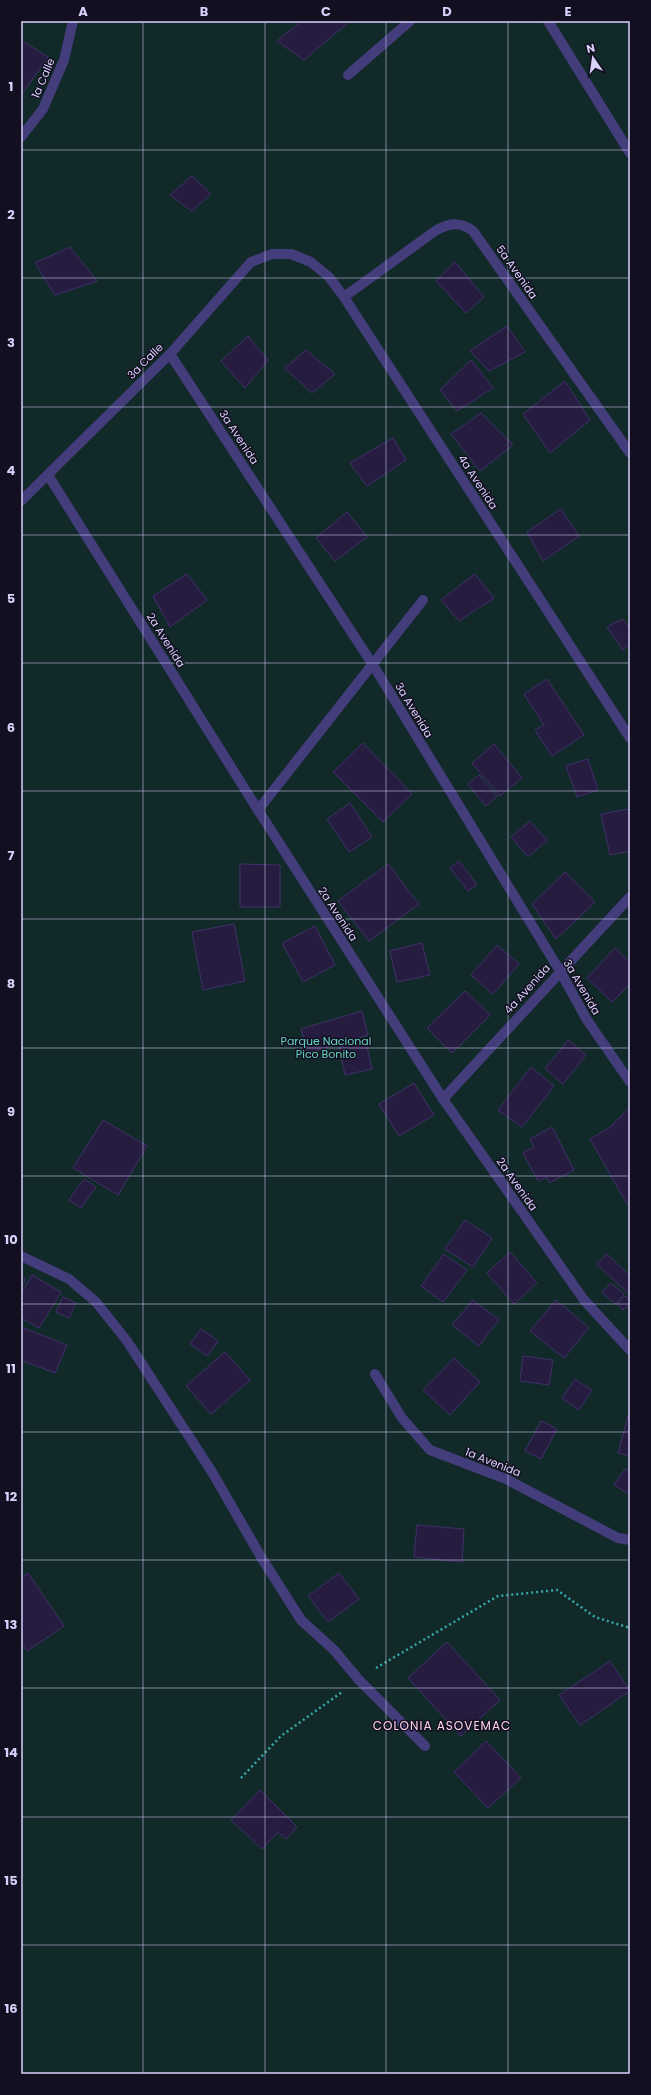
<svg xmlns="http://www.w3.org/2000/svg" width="651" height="2095" viewBox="0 0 651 2095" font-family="Poppins,sans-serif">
  <rect width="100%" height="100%" fill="#130f20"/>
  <rect fill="#122929" x="21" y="21" width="609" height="2053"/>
  <g fill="#251c3f" stroke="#3f306a">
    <polygon points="302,21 350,21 304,60 277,41"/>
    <polygon points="21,40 48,57 21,95"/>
    <polygon points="192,176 211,194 192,211 170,195"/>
    <polygon points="70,247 97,281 55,295 35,263"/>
    <polygon points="455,262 484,297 466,313 436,281"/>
    <polygon points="507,326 525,352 489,371 470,351"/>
    <polygon points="248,336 268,360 245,388 221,361"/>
    <polygon points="306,350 335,374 312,393 285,368"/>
    <polygon points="471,360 493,388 457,411 440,390"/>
    <polygon points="565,381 590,420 550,453 523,414"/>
    <polygon points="481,413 513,445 480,471 451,434"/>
    <polygon points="393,438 406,460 367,486 350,463"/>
    <polygon points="561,509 579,536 543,561 527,532"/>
    <polygon points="347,512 367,537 335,561 316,538"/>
    <polygon points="187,574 207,600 170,627 153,596"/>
    <polygon points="475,574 494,598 459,621 441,600"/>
    <polygon points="622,619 630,628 630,644 623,650 607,627"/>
    <polygon points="547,679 584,735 552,756 535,730 544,725 524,694"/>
    <polygon points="363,743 412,794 383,822 333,772"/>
    <polygon points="494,744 522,778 500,796 472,763"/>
    <polygon points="588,759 598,790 577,797 566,766"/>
    <polygon points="479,775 497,796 486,806 468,784"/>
    <polygon points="350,803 372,837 349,852 327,819"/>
    <polygon points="630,809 630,851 610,855 601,814"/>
    <polygon points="530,821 547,840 528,857 511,837"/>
    <polygon points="459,861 477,885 468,891 450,868"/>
    <polygon points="240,864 280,865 280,907 240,907"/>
    <polygon points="388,864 419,904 369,941 338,901"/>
    <polygon points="565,872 595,902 556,939 532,904"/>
    <polygon points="234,924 245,981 203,990 192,932"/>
    <polygon points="315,926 335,965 303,982 282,943"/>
    <polygon points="422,943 430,975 397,982 390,951"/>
    <polygon points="497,945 519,964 493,994 471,975"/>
    <polygon points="615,948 630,963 630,984 612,1002 587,978"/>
    <polygon points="465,991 490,1015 452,1053 427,1028"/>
    <polygon points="362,1011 368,1035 308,1053 301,1029"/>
    <polygon points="568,1040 586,1055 563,1084 545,1069"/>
    <polygon points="366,1042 372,1069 345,1075 339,1047"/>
    <polygon points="531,1067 554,1086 522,1127 498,1110"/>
    <polygon points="414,1083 434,1115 399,1136 379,1104"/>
    <polygon points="629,1108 630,1203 627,1204 590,1139 609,1128"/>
    <polygon points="103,1120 147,1146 118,1195 73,1168"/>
    <polygon points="552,1127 574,1170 549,1183 546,1177 538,1181 523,1153 534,1147 530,1139"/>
    <polygon points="84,1179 96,1187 81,1208 69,1200"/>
    <polygon points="465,1220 492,1238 473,1267 445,1249"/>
    <polygon points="510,1252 537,1283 514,1304 487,1273"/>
    <polygon points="444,1254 467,1270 443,1302 421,1286"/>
    <polygon points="607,1254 630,1276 630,1295 597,1264"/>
    <polygon points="32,1275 61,1292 39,1328 21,1318 21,1294"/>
    <polygon points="21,1277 26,1279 21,1287"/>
    <polygon points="611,1283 624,1294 616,1304 602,1293"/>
    <polygon points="625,1296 630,1300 630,1304 623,1310 617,1304"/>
    <polygon points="63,1297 76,1303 69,1318 56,1312"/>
    <polygon points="473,1300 499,1320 479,1346 452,1325"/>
    <polygon points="556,1300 589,1328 564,1358 530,1331"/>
    <polygon points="21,1327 67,1345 55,1373 21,1360"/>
    <polygon points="201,1329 218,1341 207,1356 190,1344"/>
    <polygon points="225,1352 250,1380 211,1414 186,1386"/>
    <polygon points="523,1356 553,1360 549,1385 520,1381"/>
    <polygon points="454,1358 480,1382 450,1415 423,1390"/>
    <polygon points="575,1379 592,1390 579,1410 562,1398"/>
    <polygon points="628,1416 630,1416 630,1456 618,1453"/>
    <polygon points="541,1421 557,1429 541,1459 525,1451"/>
    <polygon points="625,1469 630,1473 630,1495 614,1485"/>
    <polygon points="417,1525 464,1529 462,1562 414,1557"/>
    <polygon points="28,1573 64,1626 27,1651 21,1642 21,1578"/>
    <polygon points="339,1573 359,1599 328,1622 308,1596"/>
    <polygon points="447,1642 500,1700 461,1736 408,1678"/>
    <polygon points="610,1661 630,1691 580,1725 559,1695"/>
    <polygon points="486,1741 521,1778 488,1808 454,1772"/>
    <polygon points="260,1790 297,1827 286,1839 278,1832 262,1849 231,1820"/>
  </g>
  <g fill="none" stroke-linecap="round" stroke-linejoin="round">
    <g stroke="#37a9a9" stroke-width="2.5" stroke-dasharray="2 3" stroke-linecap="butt">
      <polyline points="376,1668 498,1596 557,1590 595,1617 630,1628"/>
      <polyline points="241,1778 281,1736 342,1692"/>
    </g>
    <g stroke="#433d7b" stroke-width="10">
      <polyline points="548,21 630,153"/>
      <polyline points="348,75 410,21"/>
      <polyline points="21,137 43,109 64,60 73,21"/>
      <path d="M344,297L435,231C449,223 460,221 473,231L630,453"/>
      <polyline points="170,354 373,665 560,971 587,1020 630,1082"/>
      <polyline points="48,475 258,810 443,1099 584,1300 630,1350"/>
      <polyline points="21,501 170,354 251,262 272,254 291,254 311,262 329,277 344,297 630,738"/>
      <polyline points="258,810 423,600"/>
      <polyline points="443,1099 630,897"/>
      <polyline points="21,1256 69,1279 96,1302 127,1341 212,1472 261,1557 301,1620 334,1650 359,1680 425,1746"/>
      <polyline points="375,1374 402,1418 430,1450 506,1479 618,1538 630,1540"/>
    </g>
  </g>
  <path fill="none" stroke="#d8d1fc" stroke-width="1" stroke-opacity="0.55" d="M143,21V2074M265,21V2074M386,21V2074M508,21V2074M21,150H630M21,278H630M21,407H630M21,535H630M21,663H630M21,791H630M21,919H630M21,1048H630M21,1176H630M21,1304H630M21,1432H630M21,1560H630M21,1688H630M21,1817H630M21,1945H630"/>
  <g text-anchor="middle" stroke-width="3" stroke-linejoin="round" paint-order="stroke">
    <g font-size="11" fill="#d8d1fc" stroke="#130f20">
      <text transform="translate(43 78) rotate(-67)" y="4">1a Calle</text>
      <text transform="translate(517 272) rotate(55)" y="4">5a Avenida</text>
      <text transform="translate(145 361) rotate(-45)" y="4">3a Calle</text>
      <text transform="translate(239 437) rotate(57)" y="4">3a Avenida</text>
      <text transform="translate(478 482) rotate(57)" y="4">4a Avenida</text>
      <text transform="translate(166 640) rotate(58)" y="4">2a Avenida</text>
      <text transform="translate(414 710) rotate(59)" y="4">3a Avenida</text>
      <text transform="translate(338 914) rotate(57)" y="4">2a Avenida</text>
      <text transform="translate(582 987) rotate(60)" y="4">3a Avenida</text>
      <text transform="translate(527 989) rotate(-48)" y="4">4a Avenida</text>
      <text transform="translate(517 1184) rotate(55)" y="4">2a Avenida</text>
      <text transform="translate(493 1462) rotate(22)" y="4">1a Avenida</text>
    </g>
    <g font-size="11" fill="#63d6c0" stroke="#130f20">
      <text x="326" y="1045">Parque Nacional<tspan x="326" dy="13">Pico Bonito</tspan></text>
    </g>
    <g font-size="12" letter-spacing="1" fill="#fcd3ea" stroke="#130f20">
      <text x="442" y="1730">COLONIA ASOVEMAC</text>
    </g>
  </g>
  <rect width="651" height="2095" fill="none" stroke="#130f20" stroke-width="44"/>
  <g transform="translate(593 58) rotate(347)" stroke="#130f20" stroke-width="3" paint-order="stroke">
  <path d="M0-3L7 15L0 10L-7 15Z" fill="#d8d1fc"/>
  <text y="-6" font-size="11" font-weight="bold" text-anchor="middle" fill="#d8d1fc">N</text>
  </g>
  <rect x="22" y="22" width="607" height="2051" fill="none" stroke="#d8d1fc" stroke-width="1.5"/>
  <g font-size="13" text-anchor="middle" font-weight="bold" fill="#d8d1fc">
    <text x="83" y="16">A</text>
    <text x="204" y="16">B</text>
    <text x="326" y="16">C</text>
    <text x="447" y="16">D</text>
    <text x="568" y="16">E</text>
    <text x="11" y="91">1</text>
    <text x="11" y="219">2</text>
    <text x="11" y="347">3</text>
    <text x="11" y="475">4</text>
    <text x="11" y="603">5</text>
    <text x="11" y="732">6</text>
    <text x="11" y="860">7</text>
    <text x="11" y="988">8</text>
    <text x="11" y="1116">9</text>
    <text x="11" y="1244">10</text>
    <text x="11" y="1373">11</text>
    <text x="11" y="1501">12</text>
    <text x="11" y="1629">13</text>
    <text x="11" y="1757">14</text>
    <text x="11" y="1885">15</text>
    <text x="11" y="2013">16</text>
  </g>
</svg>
